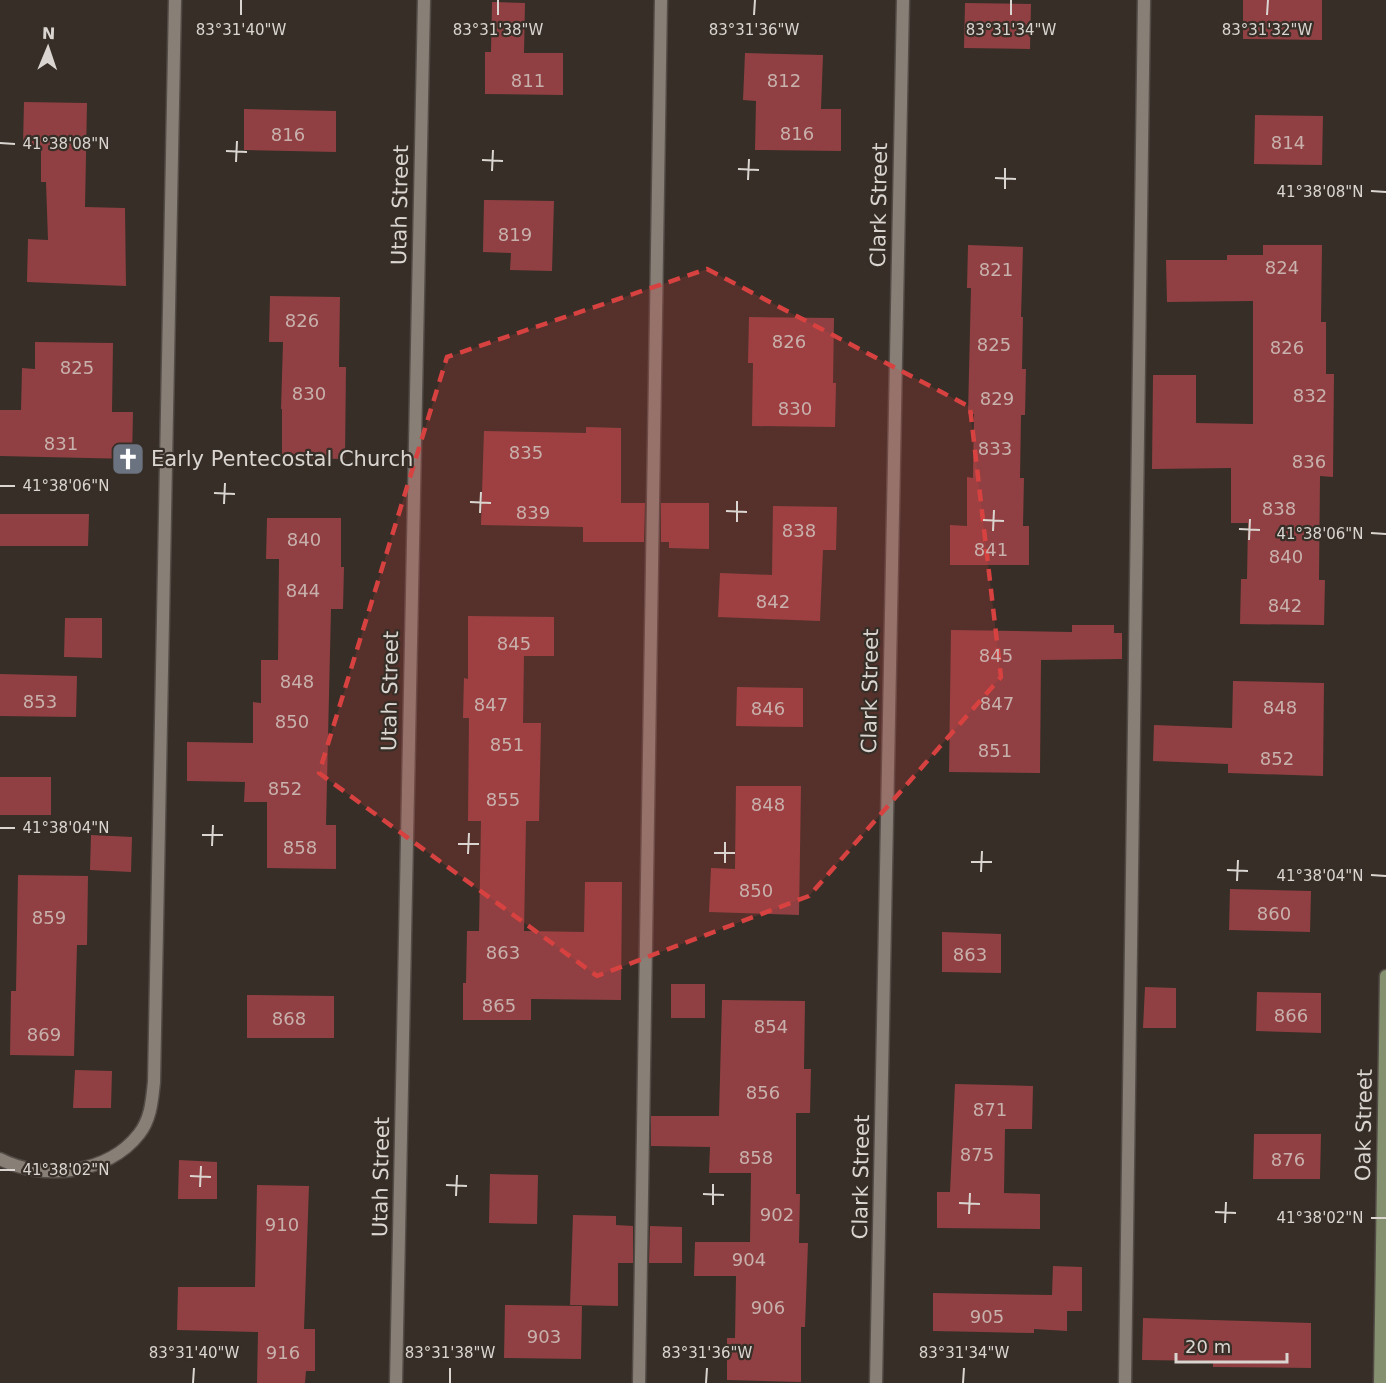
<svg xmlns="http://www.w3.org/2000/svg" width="1386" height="1383" viewBox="0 0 1386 1383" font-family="'DejaVu Sans',sans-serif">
  <rect width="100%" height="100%" fill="#362e27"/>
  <g fill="#904042">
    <polygon points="1243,0 1322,0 1322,40 1243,39"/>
    <polygon points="492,2 525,3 524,53 563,53 563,95 485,94 485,52 491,52"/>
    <polygon points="965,3 1031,4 1030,49 964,48"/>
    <polygon points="745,53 823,55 821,109 841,109 841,151 755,150 756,101 743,100"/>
    <polygon points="24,102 87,103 85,207 125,208 126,286 27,282 28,239 48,240 46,182 41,182 41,145 23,145"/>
    <polygon points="244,109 336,111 336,152 244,150"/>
    <polygon points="1255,115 1323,116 1322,165 1254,164"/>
    <polygon points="484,200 554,201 552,271 510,270 511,253 483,252"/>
    <polygon points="968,245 1023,247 1021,317 1023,317 1022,369 1026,369 1025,415 1021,415 1020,478 1024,478 1023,526 1029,526 1029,565 950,565 950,525 967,526 967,477 973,478 974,414 968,414 971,288 967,288"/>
    <polygon points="1263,245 1322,245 1321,322 1326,322 1326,374 1334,374 1333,477 1320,476 1319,580 1325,580 1324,625 1240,624 1241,579 1247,579 1248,523 1231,523 1231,468 1152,469 1153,375 1196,375 1196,423 1253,424 1253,301 1167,302 1166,260 1227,260 1227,255 1263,255"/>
    <polygon points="270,296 340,297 339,367 346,367 345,459 282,458 282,409 281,409 283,342 269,342"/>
    <polygon points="749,317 834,318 833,383 836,383 835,427 752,426 753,363 748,363"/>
    <polygon points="35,342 113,343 112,412 133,412 132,459 0,456 0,410 21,410 22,368 35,369"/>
    <polygon points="586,427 621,428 621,503 645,503 644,542 583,542 583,527 481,525 484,431 586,433"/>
    <polygon points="661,503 709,503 709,549 669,548 669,542 661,542"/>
    <polygon points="773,506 837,507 836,550 823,550 820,621 718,617 720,573 772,575"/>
    <polygon points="0,514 89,514 88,546 0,546"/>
    <polygon points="267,518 341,518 341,567 344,567 343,609 331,609 326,825 336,825 336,869 267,868 267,802 244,802 245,782 187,781 187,742 253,743 253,702 261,703 261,660 278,660 279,559 266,559"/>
    <polygon points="468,616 554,617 554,656 524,656 523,723 541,723 539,821 526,821 524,931 584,932 585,882 622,882 621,1000 531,999 531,1020 463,1020 463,983 466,983 467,931 479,931 481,821 468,821 469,718 463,718 464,678 468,679"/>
    <polygon points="65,618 102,618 102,658 64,657"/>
    <polygon points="1072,625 1114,625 1114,633 1122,633 1122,659 1041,660 1040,773 949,772 951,630 1072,632"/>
    <polygon points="0,674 77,676 76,717 0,716"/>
    <polygon points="1233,681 1324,683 1323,776 1228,773 1228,764 1153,761 1154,725 1232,728"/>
    <polygon points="737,687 803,688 803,727 736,726"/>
    <rect x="0" y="777" width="51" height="38"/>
    <polygon points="736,786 801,786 799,915 709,912 711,868 735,869"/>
    <polygon points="91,835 132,837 131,872 90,870"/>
    <polygon points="18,875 88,876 87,945 77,945 74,1056 10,1055 11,991 16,991"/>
    <polygon points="1230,889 1311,891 1310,932 1229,930"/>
    <polygon points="942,932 1001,934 1001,973 942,972"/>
    <rect x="671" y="984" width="34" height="34"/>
    <polygon points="1145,987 1176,988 1176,1028 1143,1028"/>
    <polygon points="1257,992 1321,993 1321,1033 1256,1031"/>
    <polygon points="247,995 334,996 334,1038 247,1038"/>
    <polygon points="722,1000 805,1001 804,1069 811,1069 810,1113 796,1113 796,1194 800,1194 799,1243 808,1243 805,1327 801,1327 801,1382 727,1380 727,1338 735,1338 736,1276 694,1276 695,1242 750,1242 751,1173 709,1173 710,1147 651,1146 651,1116 719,1116"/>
    <polygon points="75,1070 112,1071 111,1108 73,1108"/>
    <polygon points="955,1084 1033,1086 1032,1129 1005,1129 1004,1193 1040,1194 1040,1229 937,1228 937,1192 950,1192"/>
    <polygon points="1254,1134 1321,1134 1320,1179 1253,1179"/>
    <polygon points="179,1160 217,1162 217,1199 178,1199"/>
    <polygon points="490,1174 538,1175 537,1224 489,1223"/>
    <polygon points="257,1185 309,1186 304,1329 315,1329 315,1371 306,1371 305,1383 257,1383 258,1332 177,1330 178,1287 255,1287"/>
    <polygon points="573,1215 616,1216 616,1225 633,1226 633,1263 618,1263 618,1306 570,1305"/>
    <polygon points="650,1226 682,1227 682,1263 649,1263"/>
    <polygon points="1053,1266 1082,1267 1082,1311 1067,1311 1067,1331 1034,1329 1034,1333 933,1331 933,1293 1052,1295"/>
    <polygon points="505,1305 582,1306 581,1359 504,1358"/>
    <polygon points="1143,1318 1311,1323 1311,1368 1213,1367 1213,1361 1142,1360"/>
  </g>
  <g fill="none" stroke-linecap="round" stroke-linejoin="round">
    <g stroke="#534b46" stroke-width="15">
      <g id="lane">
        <path d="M0,1159C43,1181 108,1174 139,1134C151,1119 152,1100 154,1082L175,0"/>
        <polyline points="639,1383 661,0"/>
        <polyline points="1125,1383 1144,0"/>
      </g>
    </g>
    <g stroke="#534b46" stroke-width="15">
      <g id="street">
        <polyline points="396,1383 424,0"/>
        <polyline points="876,1383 903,0"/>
      </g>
    </g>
    <g stroke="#534b46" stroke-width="15">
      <polyline id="secondary" points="1380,1383 1386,976"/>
    </g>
    <use href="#lane" stroke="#887f76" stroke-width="12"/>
    <use href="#street" stroke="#887f76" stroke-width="12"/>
    <use href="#secondary" stroke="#84906f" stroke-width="12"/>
  </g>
  <path fill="#d74241" fill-opacity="0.2" stroke="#d74241" stroke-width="4.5" stroke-dasharray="12 8" stroke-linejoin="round" d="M707,269L970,407L1001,677L809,896L597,976L319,773L447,357Z"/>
  <path fill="none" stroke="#dad5d0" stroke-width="2" d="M241,15V0M498,15V0M754,15L755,0M1011,15V0M1267,15L1268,0M0,143L15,144M226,151L247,152M482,160L503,161M236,162L237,141M738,169L759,170M492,171L493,150M995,178L1016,179M748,180L749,159M1005,189V168M1371,191L1386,192M0,486H15M214,493L235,494M470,502L491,503M224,504L225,483M726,511L747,512M480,513L481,492M983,520L1004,521M737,522V501M1239,529L1260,530M993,531L994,510M1371,533L1386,534M1249,540L1250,519M0,828H15M202,835H223M458,844H479M212,846L213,825M714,853H735M468,854L469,833M971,862H992M725,863V842M1227,870L1248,871M981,872L982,851M1371,875L1386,876M1237,881L1238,860M0,1170H15M190,1176L211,1177M446,1185L467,1186M200,1187L201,1166M703,1194L724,1195M456,1196L457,1175M959,1203L980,1204M713,1205V1184M1215,1212L1236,1213M969,1214L970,1193M1371,1218H1386M1225,1223L1226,1202M193,1383L194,1368M450,1383V1368M706,1383L707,1368M963,1383L964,1368"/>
  <defs>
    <g id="church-square" transform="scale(1.725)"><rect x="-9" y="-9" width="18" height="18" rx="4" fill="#6b7280" stroke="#362e27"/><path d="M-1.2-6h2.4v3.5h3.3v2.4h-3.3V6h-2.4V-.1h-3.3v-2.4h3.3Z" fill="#fff"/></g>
  </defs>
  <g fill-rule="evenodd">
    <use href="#church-square" x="128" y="459"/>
  </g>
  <g text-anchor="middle" stroke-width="4.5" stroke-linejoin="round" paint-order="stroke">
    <g font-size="18" fill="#c8b0ac">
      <text x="528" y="87">811</text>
      <text x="784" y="87">812</text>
      <text x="797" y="140">816</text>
      <text x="288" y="141">816</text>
      <text x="1288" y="149">814</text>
      <text x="515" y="241">819</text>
      <text x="1282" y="274">824</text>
      <text x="996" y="276">821</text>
      <text x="302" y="327">826</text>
      <text x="789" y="348">826</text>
      <text x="994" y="351">825</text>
      <text x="1287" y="354">826</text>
      <text x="77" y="374">825</text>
      <text x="309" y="400">830</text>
      <text x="1310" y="402">832</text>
      <text x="997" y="405">829</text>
      <text x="795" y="415">830</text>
      <text x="61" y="450">831</text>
      <text x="995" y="455">833</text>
      <text x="526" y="459">835</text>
      <text x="1309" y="468">836</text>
      <text x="1279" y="515">838</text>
      <text x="533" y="519">839</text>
      <text x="799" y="537">838</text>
      <text x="304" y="546">840</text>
      <text x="991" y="556">841</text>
      <text x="1286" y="563">840</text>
      <text x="303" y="597">844</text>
      <text x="773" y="608">842</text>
      <text x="1285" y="612">842</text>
      <text x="514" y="650">845</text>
      <text x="996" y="662">845</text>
      <text x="297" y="688">848</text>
      <text x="40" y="708">853</text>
      <text x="997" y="710">847</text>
      <text x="491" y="711">847</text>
      <text x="1280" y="714">848</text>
      <text x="768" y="715">846</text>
      <text x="292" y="728">850</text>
      <text x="507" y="751">851</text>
      <text x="995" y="757">851</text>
      <text x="1277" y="765">852</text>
      <text x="285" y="795">852</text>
      <text x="503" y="806">855</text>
      <text x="768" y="811">848</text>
      <text x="300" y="854">858</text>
      <text x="756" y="897">850</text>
      <text x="1274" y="920">860</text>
      <text x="49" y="924">859</text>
      <text x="503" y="959">863</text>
      <text x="970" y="961">863</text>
      <text x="499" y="1012">865</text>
      <text x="1291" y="1022">866</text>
      <text x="289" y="1025">868</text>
      <text x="771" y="1033">854</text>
      <text x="44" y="1041">869</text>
      <text x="763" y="1099">856</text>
      <text x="990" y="1116">871</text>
      <text x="977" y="1161">875</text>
      <text x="756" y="1164">858</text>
      <text x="1288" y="1166">876</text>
      <text x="777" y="1221">902</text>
      <text x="282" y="1231">910</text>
      <text x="749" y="1266">904</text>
      <text x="768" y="1314">906</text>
      <text x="987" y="1323">905</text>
      <text x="544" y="1343">903</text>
      <text x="283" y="1359">916</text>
    </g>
    <g font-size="21" fill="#dad5d0" stroke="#362e27">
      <text transform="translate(400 205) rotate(-89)" y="7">Utah Street</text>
      <text transform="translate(879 205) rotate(-89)" y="7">Clark Street</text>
      <text transform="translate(390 691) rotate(-89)" y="7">Utah Street</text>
      <text transform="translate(870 691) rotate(-89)" y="7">Clark Street</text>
      <text transform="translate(1364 1125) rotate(-89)" y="7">Oak Street</text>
      <text transform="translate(381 1177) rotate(-89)" y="7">Utah Street</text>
      <text transform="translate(861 1177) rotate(-89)" y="7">Clark Street</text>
    </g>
    <g font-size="21" fill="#dad5d0" stroke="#362e27" text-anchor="start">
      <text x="151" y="466">Early Pentecostal Church</text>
    </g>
  </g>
  <g font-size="15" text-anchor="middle" fill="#dad5d0" stroke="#362e27" stroke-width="4.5" stroke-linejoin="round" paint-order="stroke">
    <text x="241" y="35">83°31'40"W</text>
    <text x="498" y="35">83°31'38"W</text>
    <text x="754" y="35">83°31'36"W</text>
    <text x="1011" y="35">83°31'34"W</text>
    <text x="1267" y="35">83°31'32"W</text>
    <text x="66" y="149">41°38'08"N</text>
    <text x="1320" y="197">41°38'08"N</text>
    <text x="66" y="491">41°38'06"N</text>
    <text x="1320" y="539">41°38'06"N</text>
    <text x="66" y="833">41°38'04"N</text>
    <text x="1320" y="881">41°38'04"N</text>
    <text x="66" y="1175">41°38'02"N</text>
    <text x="1320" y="1223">41°38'02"N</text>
    <text x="194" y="1358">83°31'40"W</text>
    <text x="450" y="1358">83°31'38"W</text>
    <text x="707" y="1358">83°31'36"W</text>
    <text x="964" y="1358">83°31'34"W</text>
  </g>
  <g transform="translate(48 48) rotate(2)" stroke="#362e27" stroke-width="4.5" paint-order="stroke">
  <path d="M0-4.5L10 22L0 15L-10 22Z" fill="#dad5d0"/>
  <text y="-9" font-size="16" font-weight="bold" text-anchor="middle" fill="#dad5d0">N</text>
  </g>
  <path d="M1176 1353v9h111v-9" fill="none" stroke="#dad5d0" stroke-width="3"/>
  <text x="1185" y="1353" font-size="18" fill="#dad5d0" stroke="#362e27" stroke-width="4.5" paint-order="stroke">20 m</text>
</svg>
